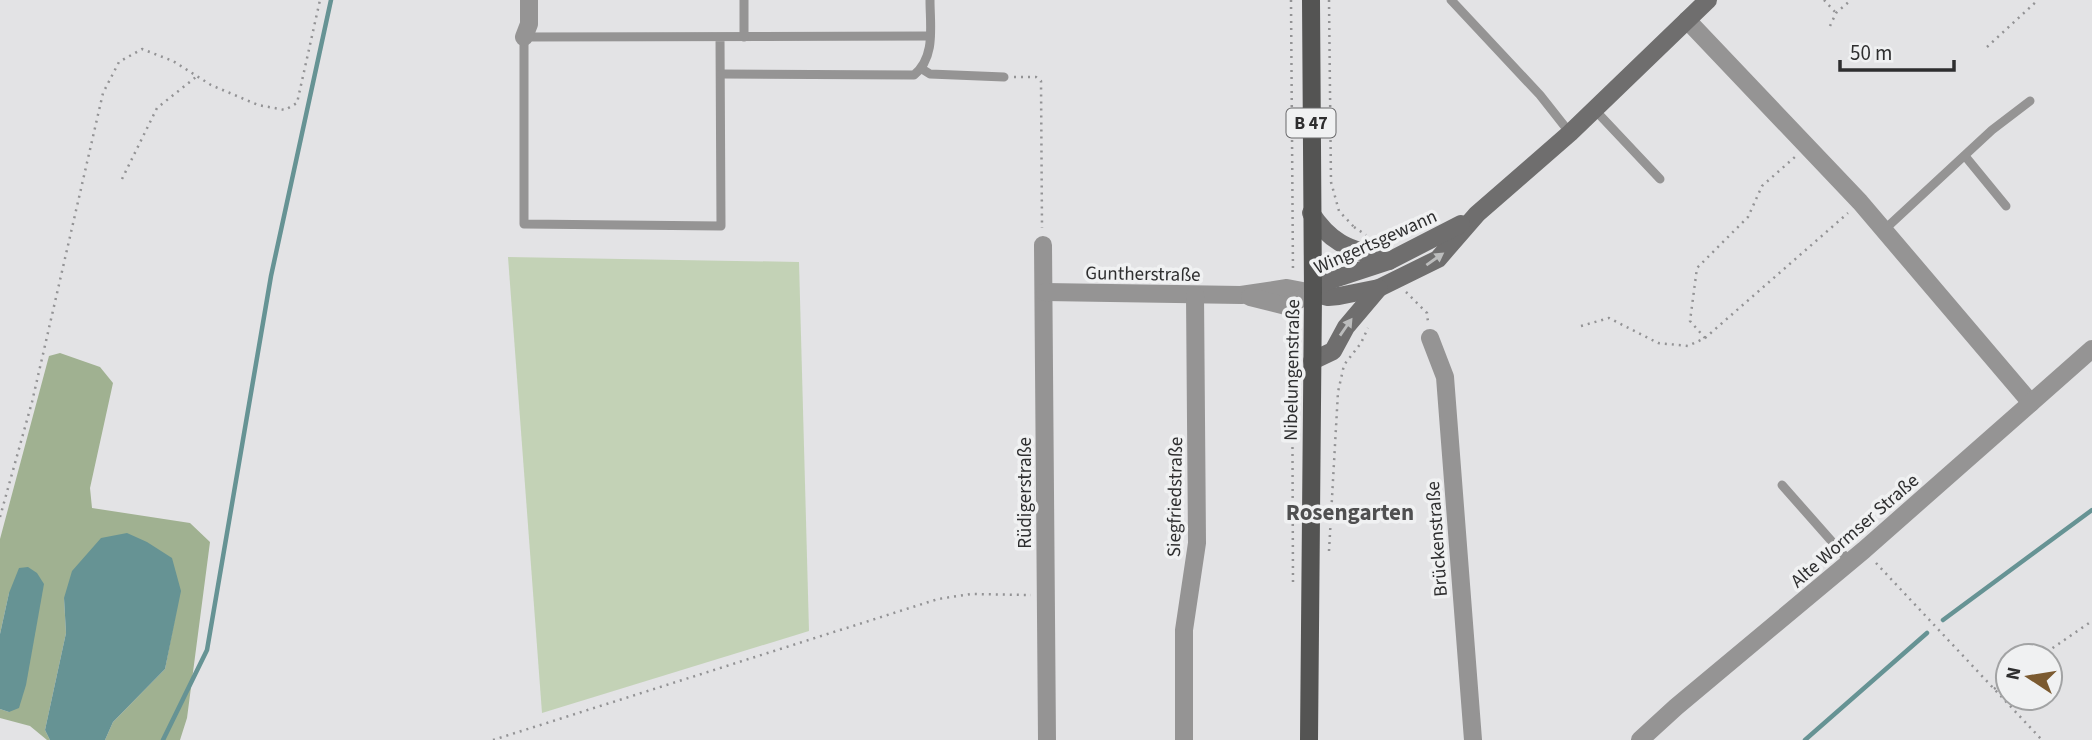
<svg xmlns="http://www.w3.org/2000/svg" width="2092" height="740" viewBox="0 0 2092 740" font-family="'Source Sans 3',sans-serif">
  <rect width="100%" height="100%" fill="#e3e3e5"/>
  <polygon fill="#c3d2b6" points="508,257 799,262 809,631 542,713"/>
  <polygon fill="#a0b191" points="60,353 100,367 113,383 90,488 92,508 190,523 210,542 187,718 180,740 105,740 113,722 165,669 180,591 64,598 66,633 45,730 50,740 47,740 30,726 0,718 0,709 9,712 9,593 0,634 0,539 49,356"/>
  <g fill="#669394">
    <polygon points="127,533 147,542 172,558 181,591 165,669 113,722 105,740 50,740 45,730 66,633 64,598 72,571 101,538"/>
    <polygon points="28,567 37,573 44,584 26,685 19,708 9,712 0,709 0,634 9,593 19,568"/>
  </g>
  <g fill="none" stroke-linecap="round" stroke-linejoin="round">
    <g stroke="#669394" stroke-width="4.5">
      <polyline points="1943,620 2092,510"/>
      <polyline points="163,740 207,650 271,276 331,0"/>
      <polyline points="1805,740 1927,633"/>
    </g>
    <g stroke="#939395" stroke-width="2.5" stroke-dasharray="2 5" stroke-linecap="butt">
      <polyline points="1291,0 1293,273"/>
      <polyline points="1329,0 1331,182 1339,211 1354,227 1352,230"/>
      <polyline points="1824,0 1836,13"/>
      <polyline points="1830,26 1836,13 1851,0"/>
      <polyline points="1987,47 2038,0"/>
      <polyline points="1014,77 1036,77 1041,81 1042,228"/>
      <polyline points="122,179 157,108 196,77"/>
      <polyline points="1354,227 1366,235"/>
      <polyline points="1406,292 1427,313 1428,322"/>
      <polyline points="1292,321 1293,584"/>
      <polyline points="1581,326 1609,318 1658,343 1688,346 1705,338 1848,213"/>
      <polyline points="1705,338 1690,321 1697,268 1748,217 1762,186 1796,156"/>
      <polyline points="0,517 32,402 103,93 119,62 142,49 173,61 211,85 258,105 285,110 297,103 320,0"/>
      <polyline points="1329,551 1338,392 1344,365 1361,343 1368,328"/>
      <polyline points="1876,563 2042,740"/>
      <polyline points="2041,656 2092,621"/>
      <polyline points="1994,689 2008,679"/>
      <polyline points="493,740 938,599 971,594 1031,595"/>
    </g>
    <g stroke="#959494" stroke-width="9">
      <polyline points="1451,0 1540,95 1570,133"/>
      <polyline points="720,37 721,226 524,224 524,37 930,36"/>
      <polyline points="744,37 744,0"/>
      <polyline points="922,69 930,74 1004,77"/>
      <path d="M721,74L914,75C936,57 930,26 930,0"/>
      <polyline points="1594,109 1660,179"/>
      <polyline points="1965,156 2006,206"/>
      <polyline points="1884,230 1992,130 2030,101"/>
      <polyline points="1782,485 1850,562"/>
    </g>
    <g stroke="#959494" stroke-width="18">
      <polyline points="1687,20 1860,202 2031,403"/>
      <polyline points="524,37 529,24 529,0"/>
      <polyline points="1043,245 1047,740"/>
      <polyline points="1045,292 1241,295 1287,288 1313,293"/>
      <polyline points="1250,297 1286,306 1313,293"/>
      <polyline points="1430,338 1445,377 1473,740"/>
      <polyline points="1184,740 1184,630 1197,543 1195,295"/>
      <polyline points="1640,740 1676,707 1864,550 2092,349"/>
    </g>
    <g stroke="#6f6e6e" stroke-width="18">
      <path d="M1311,213C1333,247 1353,249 1389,261"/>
      <polyline points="1313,293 1328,297 1339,296 1379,288 1438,259 1477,214 1570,133 1708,0"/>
      <polyline points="1313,293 1325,282 1389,261 1461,224"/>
      <polyline points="1312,361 1333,351 1346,327 1379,288"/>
    </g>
    <polyline stroke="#545453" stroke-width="18" points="1309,740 1313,293 1311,0"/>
  </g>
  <defs><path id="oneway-solid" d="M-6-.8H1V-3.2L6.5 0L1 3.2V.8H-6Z" transform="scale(1.75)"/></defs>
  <g fill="#bcbdbd">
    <use href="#oneway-solid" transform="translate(1435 259) rotate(-35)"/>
    <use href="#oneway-solid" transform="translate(1346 327) rotate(-55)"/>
  </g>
  <g text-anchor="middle" stroke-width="7" stroke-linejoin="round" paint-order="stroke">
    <rect fill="#f0f1f2" stroke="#68686a" stroke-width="2" x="1286.5" y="108.5" width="49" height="29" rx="5"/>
    <g font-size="18" font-weight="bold" fill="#2e2e2f">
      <text x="1311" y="129">B 47</text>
    </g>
    <g font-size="19" fill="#2e2e2f" stroke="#f0f1f2">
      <text transform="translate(1375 241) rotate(-24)" y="7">Wingertsgewann</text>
      <text transform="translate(1143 273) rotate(1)" y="7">Guntherstraße</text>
      <text transform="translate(1291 370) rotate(-89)" y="7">Nibelungenstraße</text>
      <text transform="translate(1024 493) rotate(-90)" y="7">Rüdigerstraße</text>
      <text transform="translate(1174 497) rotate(-89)" y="7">Siegfriedstraße</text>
      <text transform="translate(1854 530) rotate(-41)" y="7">Alte Wormser Straße</text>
      <text transform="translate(1436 539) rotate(-94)" y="7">Brückenstraße</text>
    </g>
    <g font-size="23" font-weight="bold" fill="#4f4f50" stroke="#f0f1f2">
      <text x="1350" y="520">Rosengarten</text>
    </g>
  </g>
  <g transform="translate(2029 677) rotate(282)"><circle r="33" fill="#f0f1f2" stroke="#a2a3a4" stroke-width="2"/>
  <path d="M0-5L12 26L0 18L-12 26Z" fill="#7b5a30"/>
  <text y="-10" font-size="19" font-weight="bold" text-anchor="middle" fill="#2e2e2f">N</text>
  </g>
  <path d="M1840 60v10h114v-10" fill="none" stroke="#2e2e2f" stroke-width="3.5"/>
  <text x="1850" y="60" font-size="21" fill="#2e2e2f" stroke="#f0f1f2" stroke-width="5" paint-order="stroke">50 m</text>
</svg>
